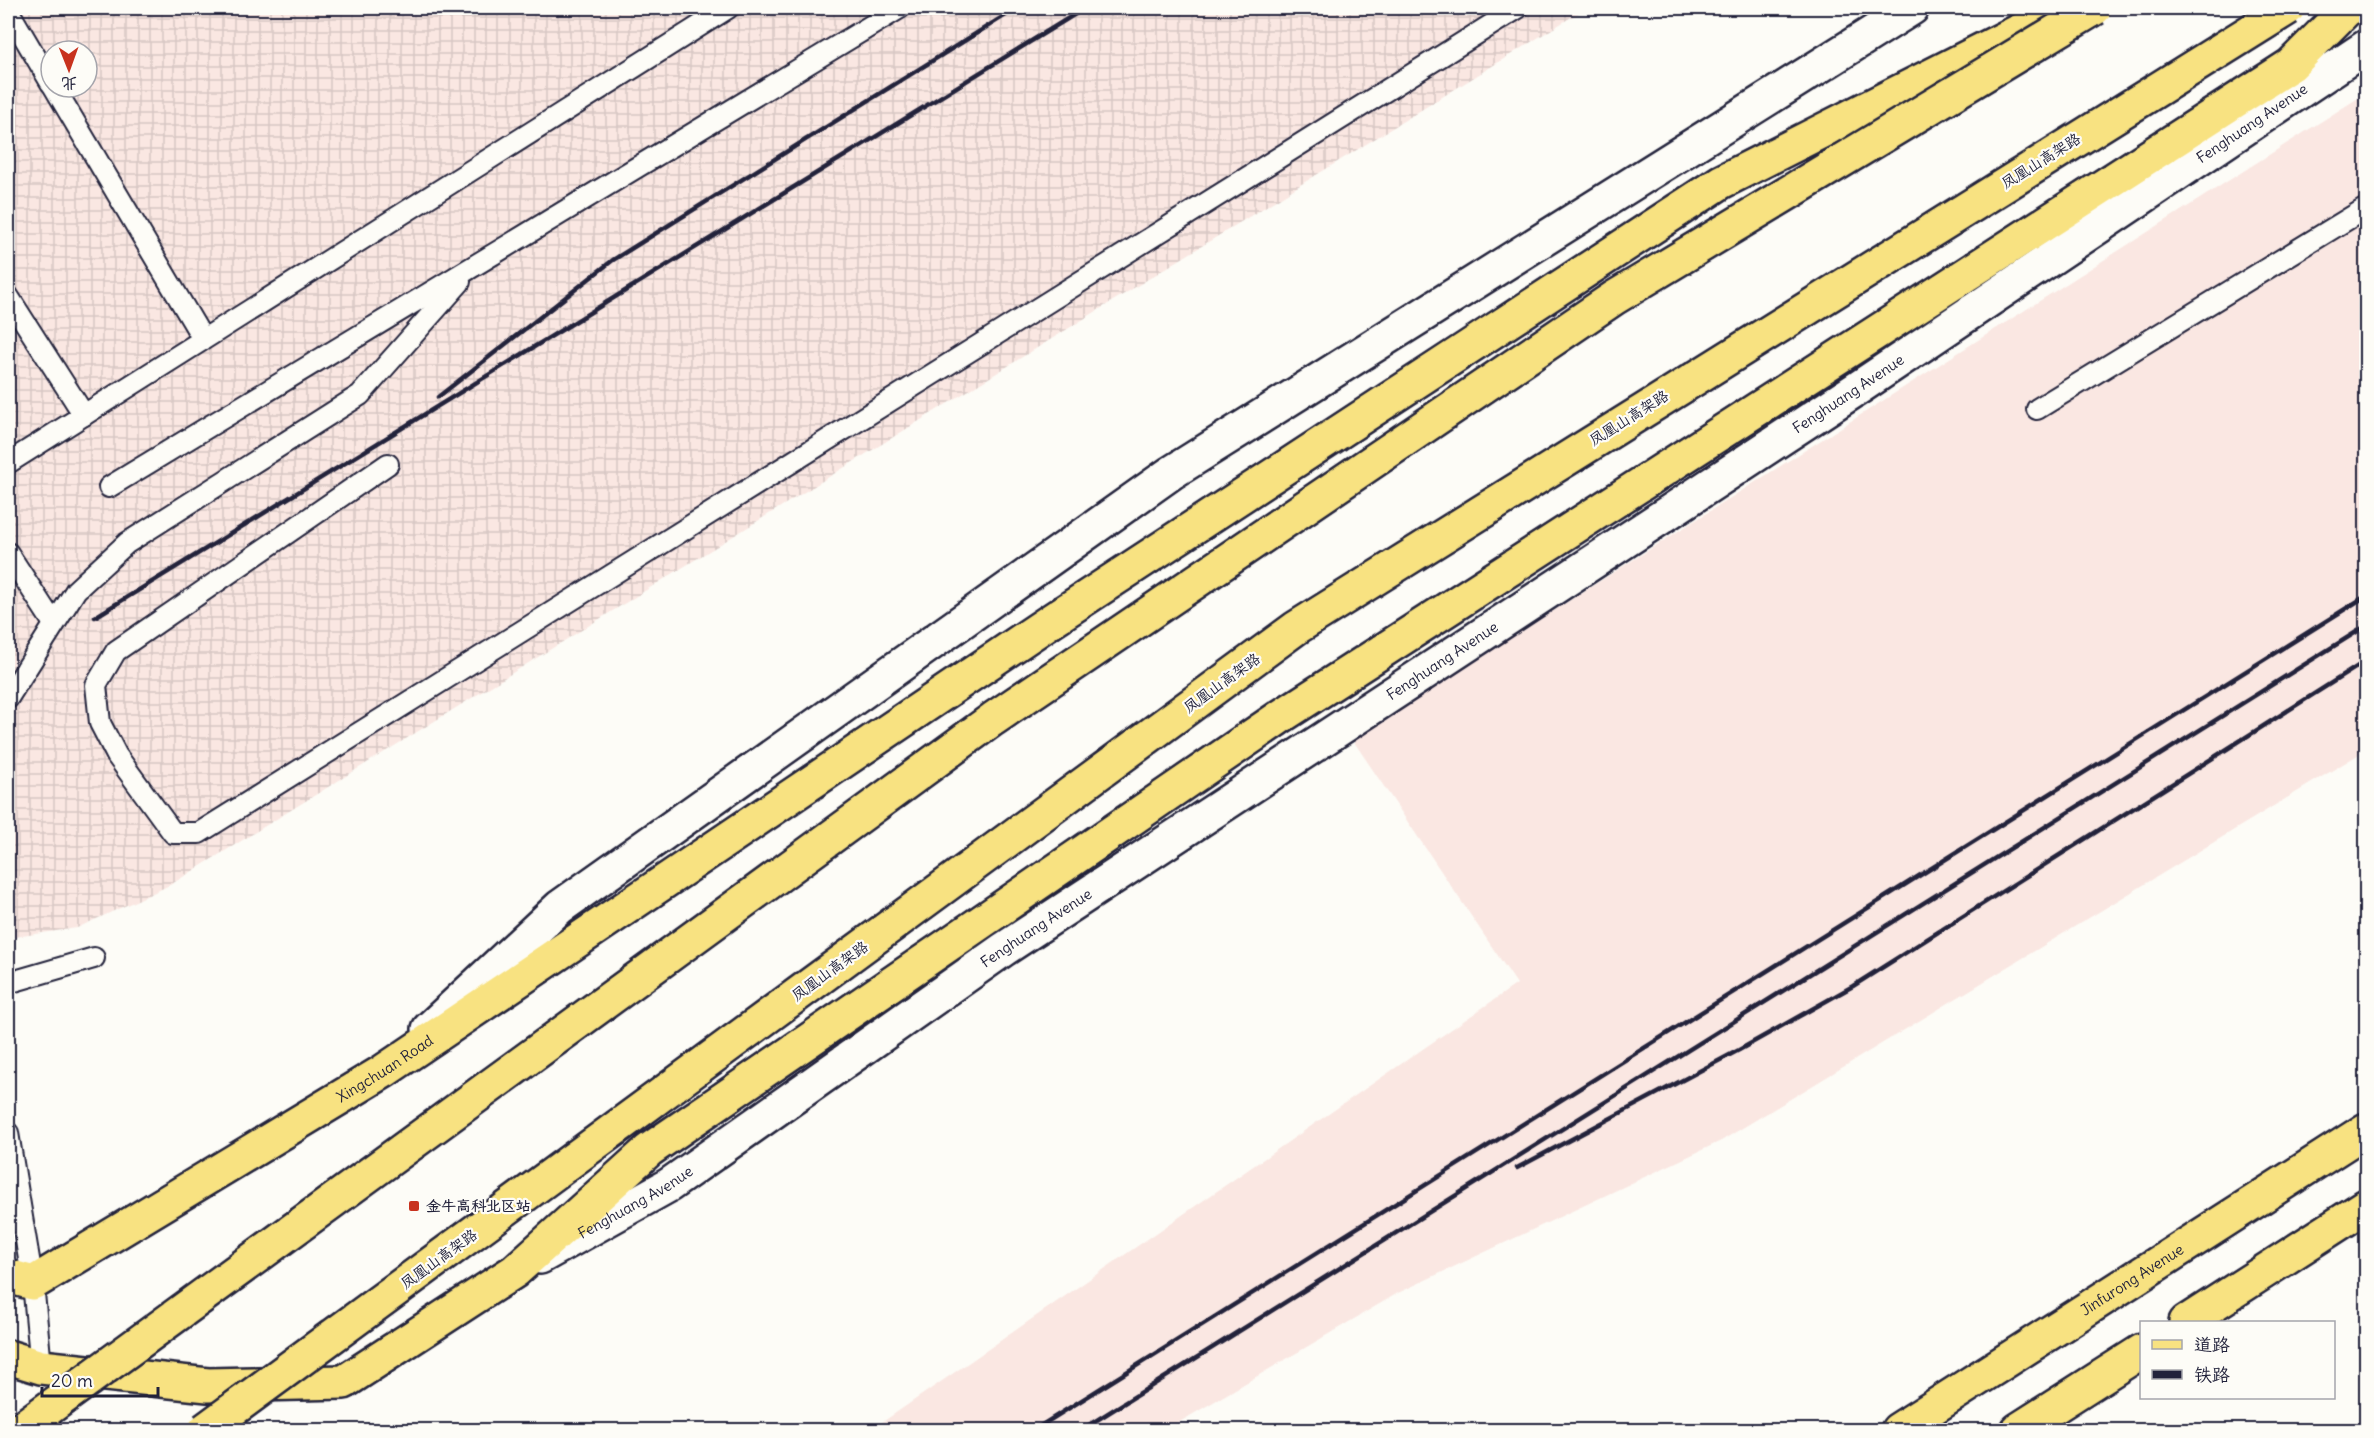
<svg xmlns="http://www.w3.org/2000/svg" width="2374" height="1438" viewBox="0 0 2374 1438" font-family="Delius,'LXGW WenKai TC',sans-serif">
  <defs>
    <pattern id="industrial-grid" width="8" height="8" patternUnits="userSpaceOnUse" patternTransform="scale(1.5)"><rect width="8" height="8" fill="#fae7e2"/><path d="M0 4h8M4 0v8" fill="none" stroke="#d6c6c3"/></pattern>
  </defs>
  <rect width="100%" height="100%" fill="#fdfcf7"/>
  <filter id="ink" filterUnits="userSpaceOnUse"><feTurbulence type="fractalNoise" baseFrequency=".0167" numOctaves="2"/><feDisplacementMap in="SourceGraphic" scale="12" xChannelSelector="R" yChannelSelector="G"/><feConvolveMatrix kernelMatrix="1 2 1 2 8 2 1 2 1" color-interpolation-filters="sRGB"/></filter>
  <g filter="url(#ink)">
    <polygon fill="#fae7e2" points="2366,93 2366,750 1721,1141 1398,1293 1166,1430 871,1430 1517,984 1352,739"/>
    <path fill="url(#industrial-grid)" fill-rule="evenodd" d="M8,8H1586L170,885L77,928L8,938ZM51,51H87V87H51Z"/>
    <g fill="none" stroke-linecap="round" stroke-linejoin="round">
      <g stroke="#22223b" stroke-width="24">
        <g id="service">
          <polyline points="8,10 51,83"/>
          <polyline points="54,87 203,339"/>
          <polyline points="8,296 84,415"/>
          <polyline points="2037,409 2366,208"/>
          <polyline points="8,463 728,8"/>
          <polyline points="388,464 116,651 96,685 100,723 117,756 173,833 199,833 1518,8"/>
          <polyline points="109,487 900,8"/>
          <polyline points="8,553 54,624"/>
          <polyline points="8,698 76,590 127,543 360,395 460,282"/>
          <polyline points="8,983 94,958"/>
          <polyline points="8,1133 33,1283 41,1367"/>
        </g>
      </g>
      <g stroke="#22223b" stroke-width="38">
        <g id="secondary">
          <polyline points="429,1029 560,907 1171,473 1912,8"/>
          <path id="s1" d="M540,1257L669,1185L1004,949L1861,386L2366,47"/>
        </g>
      </g>
      <g stroke="#22223b" stroke-width="38">
        <g id="primary">
          <path id="s2" d="M8,1276L33,1283L384,1071L1052,620L1721,182L2065,8"/>
          <polyline points="2186,1322 2366,1206"/>
          <polyline points="8,1357 41,1367 208,1385 344,1382 515,1271 649,1150 1280,717 2291,65 2348,8"/>
          <path id="s3" d="M1898,1430L2366,1130"/>
          <polyline points="2018,1430 2142,1351"/>
        </g>
      </g>
      <use href="#service" stroke="#fdfcf7" stroke-width="20"/>
      <use href="#secondary" stroke="#fdfcf7" stroke-width="33"/>
      <use href="#primary" stroke="#f8e281" stroke-width="33"/>
      <g stroke="#22223b" stroke-width="4.5">
        <polyline points="438,397 613,260 1017,8"/>
        <polyline points="95,617 1085,8"/>
        <polyline points="1517,1168 1739,1050 1853,986 2366,661"/>
        <polyline points="1034,1430 2366,596"/>
        <polyline points="1081,1430 2366,626"/>
      </g>
      <g stroke="#22223b" stroke-width="38" stroke-linecap="butt">
        <g id="trunk-bridge">
          <polyline points="19,1430 993,719 1614,298 2095,8"/>
          <polyline points="205,1430 1296,628 2288,8"/>
        </g>
      </g>
      <use href="#trunk-bridge" stroke="#f8e281" stroke-width="33"/>
    </g>
  </g>
  <rect fill="#c8321e" stroke="#fdfcf7" stroke-width="2" x="408" y="1200" width="12" height="12" rx="3"/>
  <g text-anchor="middle" stroke-width="4.5" stroke-linejoin="round" paint-order="stroke">
    <g font-size="15" fill="#22223b" stroke="#fdfcf7">
      <text dy="5" stroke="none"><textPath href="#s1" startOffset="2054">Fenghuang Avenue</textPath></text>
      <text transform="translate(2041 161) rotate(-32)" y="5">凤凰山高架路</text>
      <text dy="5" stroke="none"><textPath href="#s1" startOffset="1568">Fenghuang Avenue</textPath></text>
      <text transform="translate(1629 418) rotate(-32)" y="5">凤凰山高架路</text>
      <text dy="5" stroke="none"><textPath href="#s1" startOffset="1082">Fenghuang Avenue</textPath></text>
      <text transform="translate(1222 683) rotate(-36)" y="5">凤凰山高架路</text>
      <text dy="5" stroke="none"><textPath href="#s1" startOffset="596">Fenghuang Avenue</textPath></text>
      <text transform="translate(830 971) rotate(-36)" y="5">凤凰山高架路</text>
      <text dy="5" stroke="none"><textPath href="#s2" startOffset="438">Xingchuan Road</textPath></text>
      <text dy="5" stroke="none"><textPath href="#s1" startOffset="110">Fenghuang Avenue</textPath></text>
      <text transform="translate(439 1259) rotate(-36)" y="5">凤凰山高架路</text>
      <text dy="5" stroke="none"><textPath href="#s3" startOffset="278">Jinfurong Avenue</textPath></text>
    </g>
    <g font-size="15" font-weight="bold" fill="#22223b" stroke="#fdfcf7" text-anchor="start">
      <text x="426" y="1211">金牛高科北区站</text>
    </g>
  </g>
  <rect width="2374" height="1438" fill="none" stroke="#fdfcf7" stroke-width="30"/>
  <rect x="15" y="15" width="2344" height="1408" fill="none" stroke="#22223b" stroke-width="2" filter="url(#ink)"/>
  <rect x="2140" y="1321" width="195" height="78" fill="#fdfcf7" stroke="#a5a5ac" stroke-width="1.5"/>
  <rect x="2152" y="1340" width="30" height="9" fill="#f8e281" stroke="#a5a5ac" stroke-width="1.5"/>
  <text x="2194" y="1351" font-size="18" fill="#22223b">道路</text>
  <rect x="2152" y="1370" width="30" height="9" fill="#22223b" stroke="#a5a5ac" stroke-width="1.5"/>
  <text x="2194" y="1381" font-size="18" fill="#22223b">铁路</text>
  <g transform="translate(69 69) rotate(179)"><circle r="28" fill="#fdfcf7" stroke="#a5a5ac" stroke-width="1.5"/>
  <path d="M0-4.5L10 22L0 15L-10 22Z" fill="#c8321e"/>
  <text y="-9" font-size="16" font-weight="bold" text-anchor="middle" fill="#22223b">北</text>
  </g>
  <path d="M42 1387v9h116v-9" fill="none" stroke="#22223b" stroke-width="3"/>
  <text x="51" y="1387" font-size="18" fill="#22223b" stroke="#fdfcf7" stroke-width="4.5" paint-order="stroke">20 m</text>
</svg>
